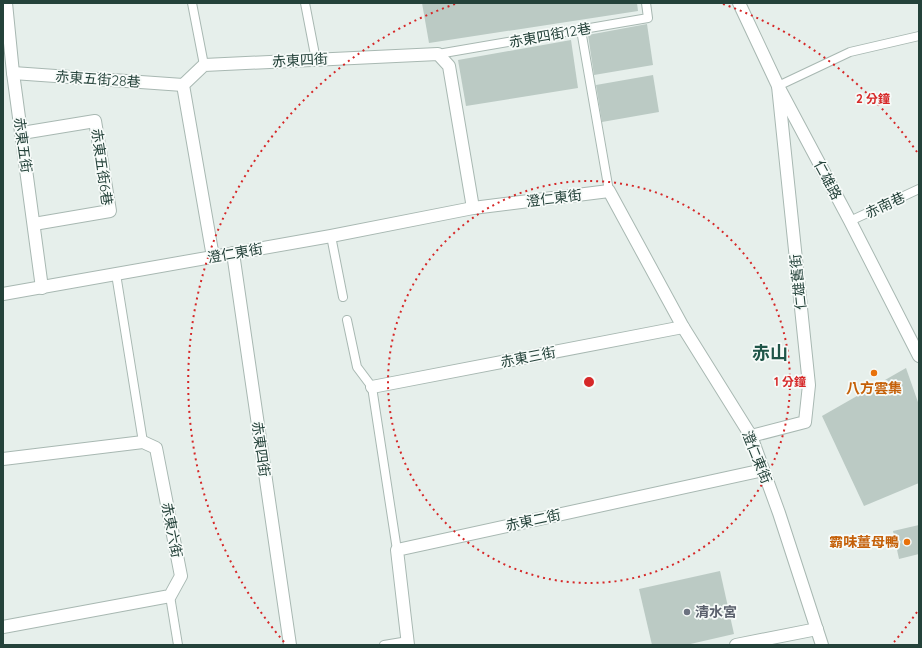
<svg xmlns="http://www.w3.org/2000/svg" width="922" height="648" viewBox="0 0 922 648" font-family="Quicksand,'Noto Sans TC',sans-serif">
  <rect width="100%" height="100%" fill="#e6efeb"/>
  <g fill="#bbcac4">
    <polygon points="422,3 637,3 638,11 429,43"/>
    <polygon points="647,24 653,65 594,75 588,35"/>
    <polygon points="571,40 578,88 466,106 458,60"/>
    <polygon points="653,75 659,112 602,122 596,85"/>
    <polygon points="906,368 919,405 919,483 864,506 822,416"/>
    <polygon points="919,525 919,554 899,559 893,531"/>
    <polygon points="720,571 734,634 686,645 652,645 639,589"/>
  </g>
  <g fill="none" stroke-linecap="round" stroke-linejoin="round">
    <g stroke="#a8b8b2" stroke-width="10">
      <g id="service">
        <polyline points="192,3 204,65"/>
        <polyline points="305,3 316,60"/>
        <polyline points="581,30 609,191"/>
        <polyline points="438,54 648,18 646,3"/>
        <polyline points="778,86 850,52 919,36"/>
        <polyline points="850,221 919,189"/>
        <polyline points="331,236 343,297"/>
        <polyline points="116,274 143,442"/>
        <polyline points="347,320 357,367 372,387 397,550"/>
        <polyline points="170,596 178,645"/>
        <polyline points="384,645 408,641"/>
      </g>
    </g>
    <g stroke="#a8b8b2" stroke-width="14">
      <g id="minor">
        <polyline points="6,3 13,73 42,288"/>
        <polyline points="13,73 183,85"/>
        <polyline points="22,133 95,121 110,211 34,224"/>
        <polyline points="233,253 290,645"/>
        <polyline points="213,257 183,85 204,65 438,54 449,66 473,208"/>
        <polyline points="3,294 331,236 473,208 609,191 683,327 751,436 779,513 822,645"/>
        <polyline points="372,387 683,327"/>
        <polyline points="751,436 805,422 809,385 778,86"/>
        <polyline points="3,459 143,442 156,448 181,576 170,596 3,627"/>
        <polyline points="408,645 397,550 763,470"/>
        <polyline points="736,645 817,629"/>
      </g>
    </g>
    <g stroke="#a8b8b2" stroke-width="14">
      <polyline id="tertiary" points="739,3 778,86 850,221 919,356"/>
    </g>
    <use href="#service" stroke="#fff" stroke-width="8"/>
    <use href="#minor" stroke="#fff" stroke-width="12"/>
    <use href="#tertiary" stroke="#fff" stroke-width="12"/>
  </g>
  <g fill="none" stroke="#d62828" stroke-width="2" stroke-dasharray="2 4">
    <circle cx="589" cy="382" r="201"/>
    <path d="M917 612A401 401 0 0 1 894 642M284 642A401 401 0 0 1 455 4M723 4A401 401 0 0 1 917 152"/>
  </g>
  <g fill="#e8710a" stroke="#f7fbf9" stroke-width="1.5">
    <circle cx="874" cy="373" r="4"/>
    <circle cx="907" cy="542" r="4"/>
  </g>
  <circle fill="#6b7280" stroke="#f7fbf9" stroke-width="1.5" cx="687" cy="612" r="4"/>
  <g text-anchor="middle" stroke-width="3.5" stroke-linejoin="round" paint-order="stroke">
    <g font-size="14" fill="#24423a" stroke="#f7fbf9">
      <text transform="translate(550 35) rotate(-10)" y="5">赤東四街12巷</text>
      <text transform="translate(300 60) rotate(-3)" y="5">赤東四街</text>
      <text transform="translate(98 79) rotate(4)" y="5">赤東五街28巷</text>
      <text transform="translate(23 145) rotate(82)" y="5">赤東五街</text>
      <text transform="translate(102 167) rotate(82)" y="5">赤東五街6巷</text>
      <text transform="translate(828 180) rotate(62)" y="5">仁雄路</text>
      <text transform="translate(554 198) rotate(-7)" y="5">澄仁東街</text>
      <text transform="translate(885 205) rotate(-25)" y="5">赤南巷</text>
      <text transform="translate(235 253) rotate(-10)" y="5">澄仁東街</text>
      <text transform="translate(798 282) rotate(-96)" y="5">仁雄舊街</text>
      <text transform="translate(528 357) rotate(-11)" y="5">赤東三街</text>
      <text transform="translate(261 449) rotate(82)" y="5">赤東四街</text>
      <text transform="translate(757 457) rotate(68)" y="5">澄仁東街</text>
      <text transform="translate(533 520) rotate(-12)" y="5">赤東二街</text>
      <text transform="translate(172 530) rotate(79)" y="5">赤東六街</text>
    </g>
    <g font-size="14" font-weight="bold" fill="#c56008" stroke="#f7fbf9">
      <text x="874" y="393">八方雲集</text>
      <text x="899" y="547" text-anchor="end">霸味薑母鴨</text>
    </g>
    <g font-size="14" font-weight="bold" fill="#5b616d" stroke="#f7fbf9" text-anchor="start">
      <text x="695" y="617">清水宮</text>
    </g>
    <g font-size="18" font-weight="bold" fill="#1f5548" stroke="#f7fbf9">
      <text x="770" y="359">赤山</text>
    </g>
  </g>
  <circle cx="589" cy="382" r="6" fill="#d62828" stroke="#f7fbf9" stroke-width="2"/>
  <g font-size="12" text-anchor="middle" font-weight="bold" fill="#d62828" stroke="#f7fbf9" stroke-width="3.5" stroke-linejoin="round" paint-order="stroke">
    <text x="873" y="103">2 分鐘</text>
    <text x="790" y="386">1 分鐘</text>
  </g>
  <rect width="922" height="648" fill="none" stroke="#24423a" stroke-width="8"/>
</svg>
